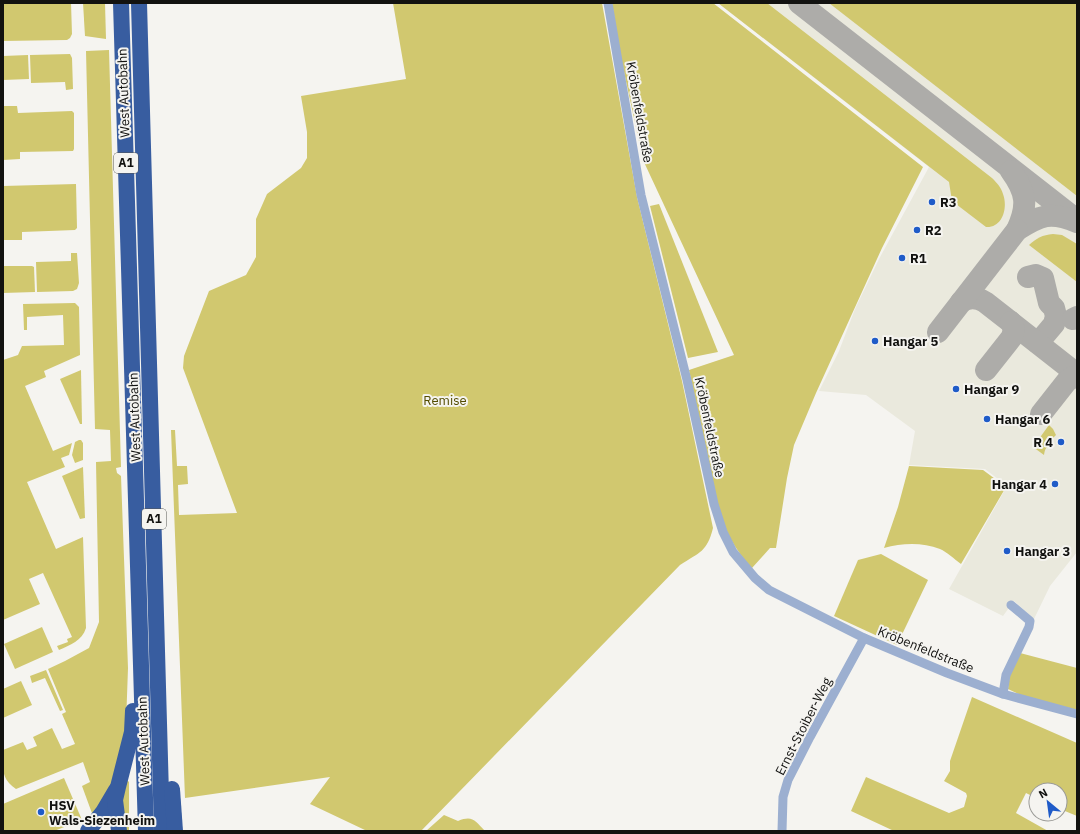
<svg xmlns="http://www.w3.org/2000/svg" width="1080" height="834" viewBox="0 0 1080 834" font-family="'IBM Plex Sans',sans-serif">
  <rect width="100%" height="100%" fill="#f5f4f0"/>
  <polygon fill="#eae9dd" points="718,3 1077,3 1077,552 1050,586 1034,619 1014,601 1003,616 949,589 1007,486 985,469 909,465 915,431 866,395 819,391 839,351 855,309 879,259 929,167"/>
  <g fill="#d1c86f">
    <polygon points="3,3 71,3 72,34 70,38 67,40 3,41"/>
    <polygon points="83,3 105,3 106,39 85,36"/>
    <path d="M393,3H602L637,197L682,381L713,528C707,552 700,552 680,565L421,831H367L310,804L330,777L185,798L171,430H175L177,466H187L188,484L178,485L179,515L237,513L183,368L184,356L209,291L246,275L256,257V219L267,194L301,168L307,158V132L301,96L406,79Z"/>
    <path d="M612,3H713L923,167L882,248L816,393L794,445L787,478L776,548H770L752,568C720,535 714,495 705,451C700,424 695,397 689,370L734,355L643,160L621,58Z"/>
    <path d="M718,3H767L992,178C997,183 1001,187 1003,194C1008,207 1003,228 986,227L952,201L949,182Z"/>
    <polygon points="829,3 1077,3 1077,196"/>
    <path d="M109,50L121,467L116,468L117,473L121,476L128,668L126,724L122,758L108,793L93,816L82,786L90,782L83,762L16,789C0,778 3,767 3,750L23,742L27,750L37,746L33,737L52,728L62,749L75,744L62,714L66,712L48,669L65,661L89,648L99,622L96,462L111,461L110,430L95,429L86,51Z"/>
    <polygon points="70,54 72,58 73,89 66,90 65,82 31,83 30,55"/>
    <polygon points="28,55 29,79 3,80 3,56"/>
    <polygon points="3,106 17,106 18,113 72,111 74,113 74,149 73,151 20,152 20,159 3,160"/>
    <polygon points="76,184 77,228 75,230 22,232 22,240 3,240 3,186"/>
    <polygon points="659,204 718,352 688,358 650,206"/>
    <path d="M1053,234L1062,235L1077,244V282L1029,245C1037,238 1042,235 1053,234Z"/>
    <polygon points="71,253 77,253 79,283 77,289 73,291 37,292 36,262 71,261"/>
    <polygon points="3,266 32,266 34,267 35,292 3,293"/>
    <path d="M75,303L79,307L80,355L44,371L46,377L25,386L53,451L72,443L69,455L61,458L65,467L27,482L56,549L83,537L86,628C82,641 70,645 59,650L57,646L68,642L67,639L72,637L43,573L29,579L40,604L3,620V360L18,355L22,346L64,345L63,315L27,317V330H24L23,304Z"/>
    <polygon points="81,370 82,424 80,424 60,379"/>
    <path d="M1049,425L1053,429L1056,435L1052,439V445C1046,446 1045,449 1044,455L1033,447Z"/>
    <polygon points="79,440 81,440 83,443 83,460 75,463 72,455 75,442"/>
    <path d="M909,466L983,470L1006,487L961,564C954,559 947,552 940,549C922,542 902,543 884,548L898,507Z"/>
    <polygon points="83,467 85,518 80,519 62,476"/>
    <polygon points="881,554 928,580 897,645 834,616 858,560"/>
    <polygon points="42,627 53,652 15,669 4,644"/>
    <polygon points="1020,653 1077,668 1077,710 1023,696 1008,689 1010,673"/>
    <polygon points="46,670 63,710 60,711 45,678 32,683 30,676"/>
    <polygon points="21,681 32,705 3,718 3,689"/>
    <polygon points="972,697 1077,743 1077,816 1060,809 1060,790 1036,790 1036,798 1026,793 1016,813 1048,831 894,831 851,811 866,777 949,813 964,807 967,796 966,793 944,781 950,771 950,761"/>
    <polygon points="64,778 82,820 54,831 3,831 3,804"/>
    <polygon points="125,781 128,781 129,782 129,831 123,831 120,813"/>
    <path d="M444,815L458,821C473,815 475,821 485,831H426Z"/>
  </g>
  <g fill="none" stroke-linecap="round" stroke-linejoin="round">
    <g stroke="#adaca9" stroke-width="22">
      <polyline points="799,3 1077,220"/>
      <path d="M1011,171C1027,193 1028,206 1017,230C1041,215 1050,211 1077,222"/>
      <polyline points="1028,277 1036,275 1043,278 1049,303 1054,308 1056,316 1054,324 1038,343"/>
      <path d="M961,302C969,297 976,297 985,302L1077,374"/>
      <polyline points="1073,319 1077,317"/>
      <polyline points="938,332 1017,230"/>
      <polyline points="986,370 1012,337 1014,329 1011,322"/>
      <polyline points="1041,414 1067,381 1073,377 1077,377"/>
    </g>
    <g stroke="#9cafd0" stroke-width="9">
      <polyline points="608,3 641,195 687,380 714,504 723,532 733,552 755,578 769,590 864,638 947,673 1003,694 1077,714"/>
      <polyline points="1003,694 1006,675 1029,627 1030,621 1011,605"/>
      <polyline points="782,831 783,797 788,780 810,737 864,638"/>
    </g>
    <g stroke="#385da0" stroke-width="16">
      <polyline points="121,3 146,831"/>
      <polyline points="139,3 162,831"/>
      <polyline points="172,789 175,831"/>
      <polyline points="88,831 103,812 116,790"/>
      <polyline points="119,831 115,800 118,787 132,732 133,711"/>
    </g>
  </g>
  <g fill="#1f5bc8" stroke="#f5f4f0" stroke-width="1.5">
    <circle cx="932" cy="202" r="4"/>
    <circle cx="917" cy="230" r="4"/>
    <circle cx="902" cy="258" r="4"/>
    <circle cx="875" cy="341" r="4"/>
    <circle cx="956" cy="389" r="4"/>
    <circle cx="987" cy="419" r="4"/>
    <circle cx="1061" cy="442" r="4"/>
    <circle cx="1055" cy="484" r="4"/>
    <circle cx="1007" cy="551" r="4"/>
    <circle cx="41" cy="812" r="4"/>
  </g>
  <g text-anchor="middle" stroke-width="4" stroke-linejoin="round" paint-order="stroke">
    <g fill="#f5f4f0" stroke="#565653" stroke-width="1">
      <rect x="114" y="153" width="24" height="20" rx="3"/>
      <rect x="142" y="509" width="24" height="20" rx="3"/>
    </g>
    <g font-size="12" font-weight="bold" fill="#121210">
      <text x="126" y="167">A1</text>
      <text x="154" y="523">A1</text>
    </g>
    <g font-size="13" fill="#121210" stroke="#f5f4f0">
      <text transform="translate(123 93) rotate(-92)" y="5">West Autobahn</text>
      <text transform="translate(640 112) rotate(80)" y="5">Kröbenfeldstraße</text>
      <text transform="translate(134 417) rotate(-92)" y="5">West Autobahn</text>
      <text transform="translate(710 427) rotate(78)" y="5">Kröbenfeldstraße</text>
      <text transform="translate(926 649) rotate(22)" y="5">Kröbenfeldstraße</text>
      <text transform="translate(803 726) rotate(-63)" y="5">Ernst-Stoiber-Weg</text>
      <text transform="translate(143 741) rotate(-92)" y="5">West Autobahn</text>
    </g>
    <g font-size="13" font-weight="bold" fill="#121210" stroke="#f5f4f0" text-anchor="start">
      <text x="940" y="207">R3</text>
      <text x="925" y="235">R2</text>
      <text x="910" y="263">R1</text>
      <text x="883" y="346">Hangar 5</text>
      <text x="964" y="394">Hangar 9</text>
      <text x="995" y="424">Hangar 6</text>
      <text x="1053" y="447" text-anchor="end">R 4</text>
      <text x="1047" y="489" text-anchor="end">Hangar 4</text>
      <text x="1015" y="556">Hangar 3</text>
      <text x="49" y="810">HSV<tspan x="49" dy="15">Wals-Siezenheim</tspan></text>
    </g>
    <g font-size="13" fill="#534c00" stroke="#f5f4f0">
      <text x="445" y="405">Remise</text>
    </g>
  </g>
  <rect width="1080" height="834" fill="none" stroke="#121210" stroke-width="8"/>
  <g transform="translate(1048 802) rotate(331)"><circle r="19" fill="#f5f4f0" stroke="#9a9a96"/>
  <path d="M0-3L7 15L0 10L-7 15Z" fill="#1f5bc8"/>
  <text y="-6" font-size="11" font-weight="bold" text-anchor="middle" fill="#121210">N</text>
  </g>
</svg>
